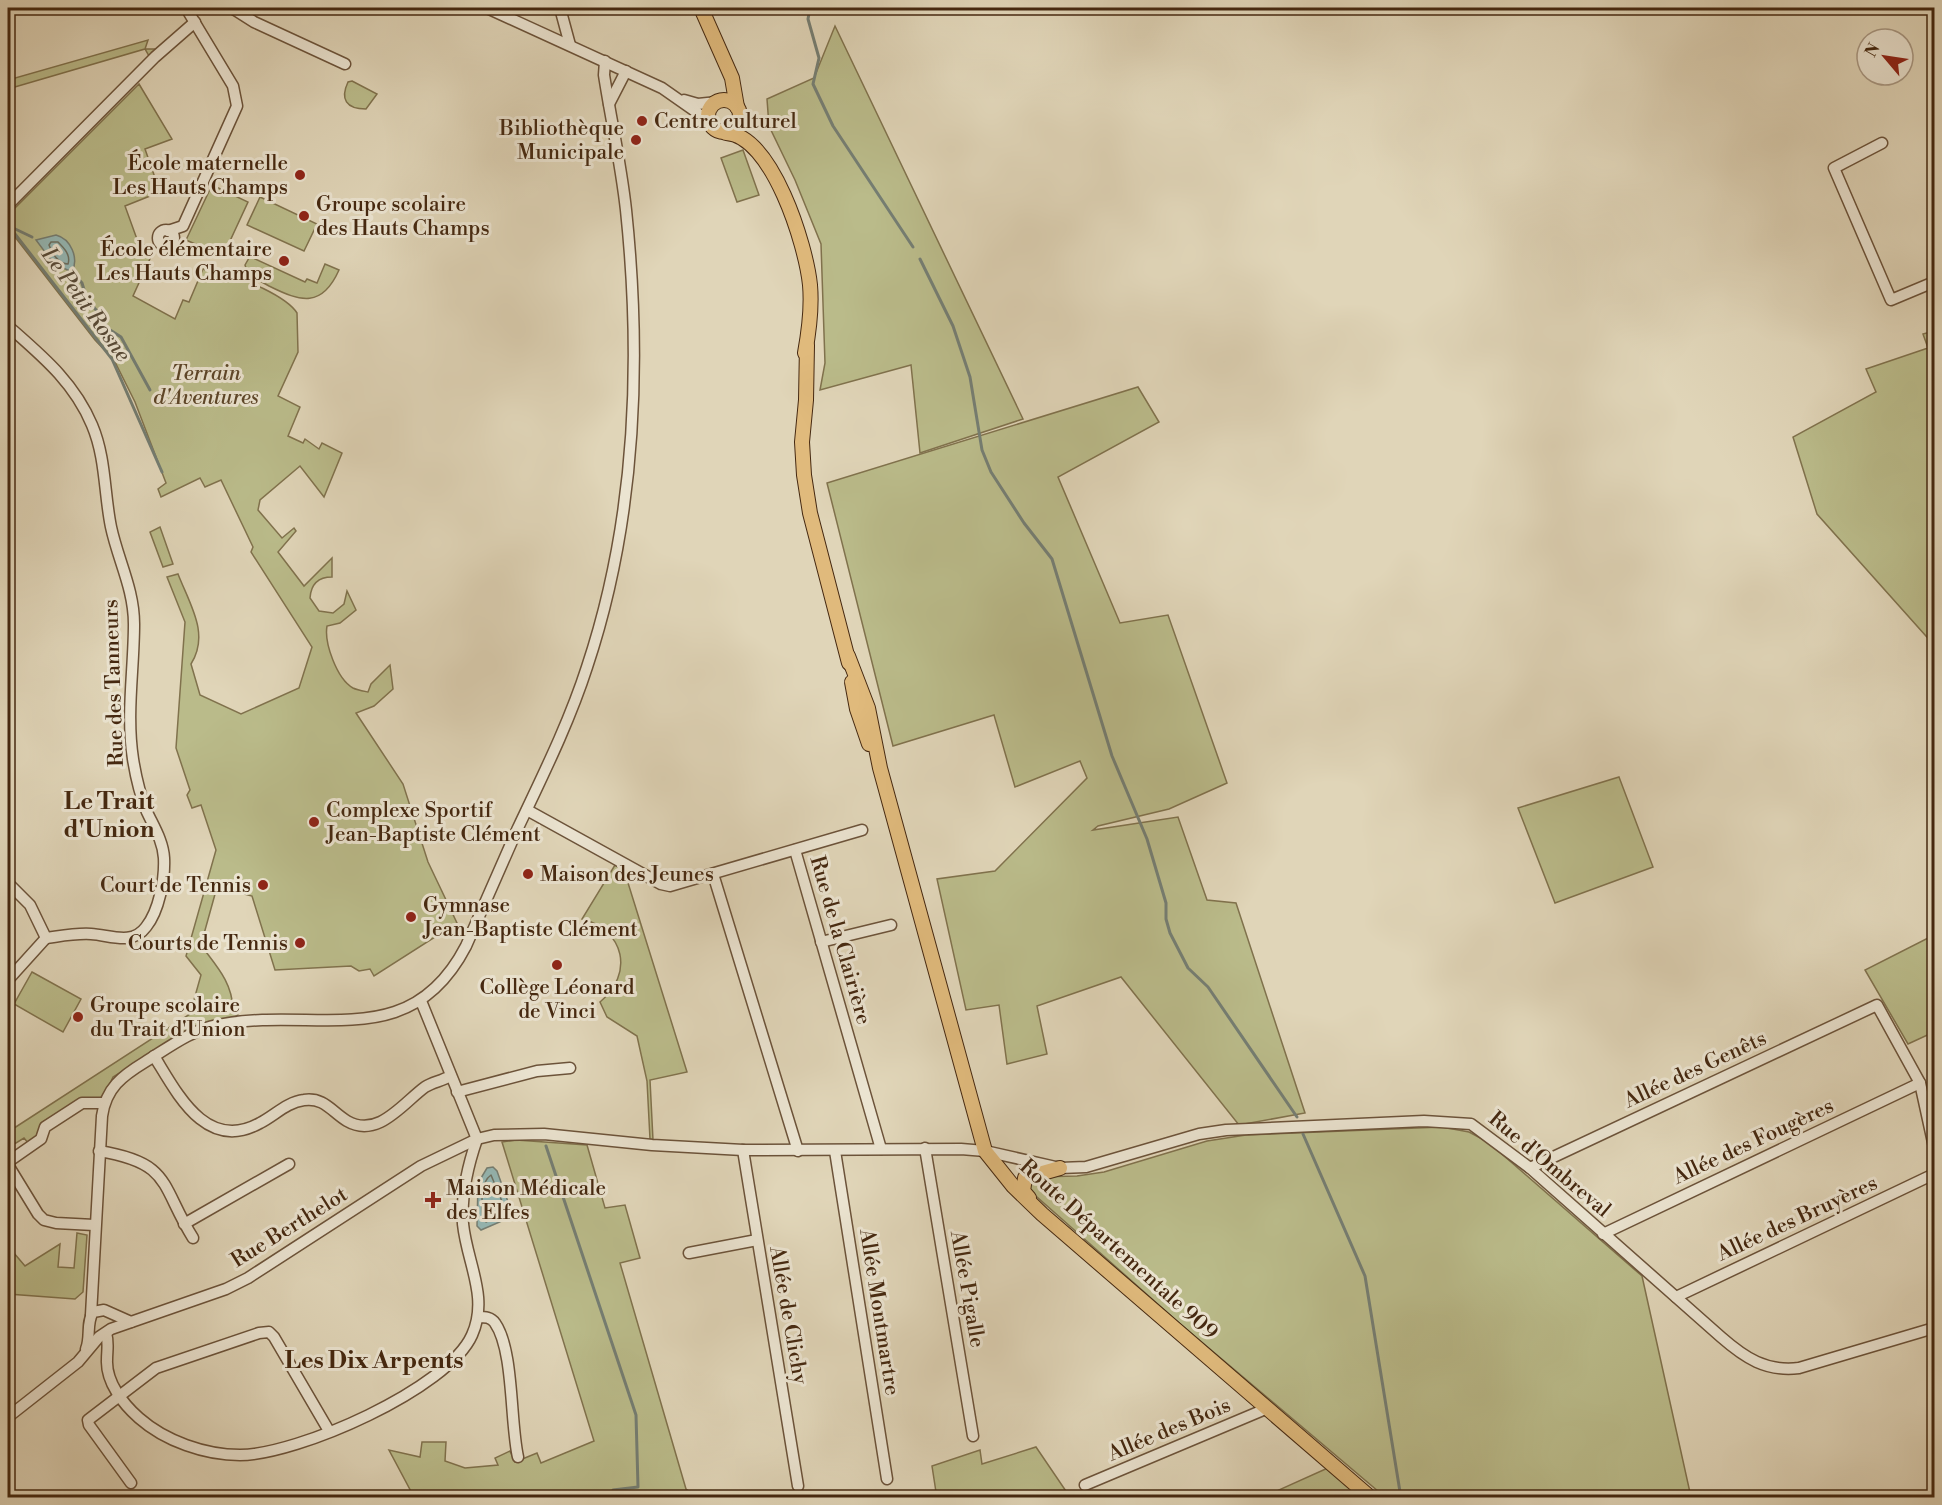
<svg xmlns="http://www.w3.org/2000/svg" width="1942" height="1505" viewBox="0 0 1942 1505" font-family="'Libre Bodoni',serif">
  <rect width="100%" height="100%" fill="#e0d5b8"/>
  <filter id="stains"><feTurbulence type="fractalNoise" baseFrequency=".00333" numOctaves="4"/><feColorMatrix values="0 0 0 0 .2 0 0 0 0 .09 0 0 0 0 .02 0 0 0 .5 -.17"/></filter>
  <radialGradient id="worn" r=".72"><stop offset=".6" stop-color="#630" stop-opacity="0"/><stop offset="1" stop-color="#630" stop-opacity=".3"/></radialGradient>
  <g fill="#babb8a" stroke="#80724d" stroke-width="1.5">
    <polygon points="835,26 1023,419 920,453 911,365 820,390 825,363 821,244 795,180 769,126 767,99 814,78"/>
    <polygon points="148,40 145,49 156,49 149,56 145,49 8,89 8,80"/>
    <path d="M352,81L377,94L366,109C346,109 340,99 348,82Z"/>
    <path d="M139,84L172,139L145,149L160,192L125,206L138,242L154,250L133,296L175,319L183,300L189,302L203,269L214,273L216,269C237,277 285,294 297,313L298,352L278,396L300,407L288,436L303,443L305,439L319,449L322,443L342,453L324,497L300,466L260,500L258,510L282,538L294,528L296,531L278,552L304,586L332,558V577C318,577 311,584 310,598L319,611L333,613L344,604L347,591L356,610L340,623L327,626C324,643 337,679 353,688C357,690 363,691 368,692L371,684L390,665L393,689L374,706L356,713L403,784L428,862L457,923L374,976L370,969L359,971L351,966L275,970L252,896L217,887L202,941L203,948C218,968 232,983 233,1009H240L237,1016L183,1034L113,1077L103,1099H80L41,1123L36,1138L29,1144L24,1138L8,1148V1132L190,1014L201,975L186,956L216,850L201,805L192,808L187,795L190,790L176,748L185,622L167,577L178,574C190,605 210,634 191,664L200,695L241,714L299,688L312,647L251,552L253,547L221,480L205,487L200,478L161,497L158,489L166,483L135,402L114,360L95,340L8,228V215Z"/>
    <polygon points="743,150 759,195 737,202 721,158"/>
    <polygon points="212,185 248,202 223,256 186,240"/>
    <polygon points="260,197 317,224 304,251 247,225"/>
    <path d="M253,251L258,253L255,259L305,282L307,279L317,283L325,264L339,270C322,308 301,302 269,286C259,280 248,277 245,265Z"/>
    <polygon points="1934,331 1934,645 1817,514 1793,437 1876,392 1866,369 1928,348 1923,334"/>
    <polygon points="1138,387 1159,422 1058,477 1120,623 1168,615 1227,783 1169,809 1098,826 1093,830 1178,817 1207,900 1236,903 1305,1113 1239,1125 1121,977 1037,1006 1047,1054 1007,1064 999,1005 966,1010 937,879 995,871 1087,778 1080,761 1015,787 994,715 893,746 827,483"/>
    <polygon points="160,527 173,564 163,567 150,532"/>
    <polygon points="1619,777 1653,867 1555,903 1518,808"/>
    <path d="M615,865L624,870L687,1072L650,1080L653,1140L650,1139L647,1081L637,1036L607,1017L600,1002C634,974 625,930 582,919Z"/>
    <polygon points="1934,935 1934,1032 1908,1044 1865,970"/>
    <polygon points="32,972 81,999 63,1032 14,1004"/>
    <polygon points="1442,1127 1469,1132 1488,1142 1642,1276 1691,1497 1385,1497 1178,1322 1028,1189 1035,1177 1077,1176 1104,1172 1207,1141 1246,1135"/>
    <polygon points="516,1140 587,1145 605,1208 625,1205 640,1258 620,1263 686,1489 697,1497 414,1497 389,1450 420,1457 422,1442 446,1442 445,1461 465,1468 498,1465 495,1458 510,1451 515,1462 537,1453 541,1463 594,1441 502,1142"/>
    <polygon points="77,1233 87,1235 83,1292 75,1299 8,1294 8,1246 25,1266 60,1244 58,1267 74,1268"/>
    <polygon points="1036,1447 1070,1497 901,1497 936,1492 932,1466 980,1450 982,1464"/>
    <polygon points="1339,1463 1375,1498 1261,1498"/>
  </g>
  <g fill="#95b8b5" stroke="#757e73" stroke-width="1.5">
    <path d="M56,235C71,239 79,258 72,272L54,264L36,240Z"/>
    <polygon points="493,1167 497,1171 512,1213 509,1218 481,1230 477,1226 478,1183 487,1168"/>
  </g>
  <g fill="none" stroke-linecap="round" stroke-linejoin="round">
    <g stroke="#6d7062" stroke-width="1.5">
      <path d="M51,242H58C64,248 71,255 68,264C59,264 52,254 49,245Z"/>
      <path d="M491,1175L506,1211L486,1222L483,1220C482,1207 479,1183 491,1175Z"/>
    </g>
    <g stroke="#757e73" stroke-width="3">
      <polyline points="810,8 808,19 819,58 813,84 833,126 913,247"/>
      <polyline points="8,225 112,359 162,472"/>
      <polyline points="9,226 32,237"/>
      <polyline points="920,259 953,326 970,377 982,450 991,472 1024,523 1052,559 1112,756 1147,839 1166,903 1166,919 1170,933 1188,968 1208,987 1297,1117"/>
      <polyline points="72,272 82,283 87,300 98,312 107,328 121,337 150,390"/>
      <polyline points="1303,1134 1365,1276 1401,1498"/>
      <polyline points="546,1146 636,1415 638,1487 613,1490"/>
    </g>
    <g stroke="#6c533a" stroke-width="13">
      <g id="minor">
        <polyline points="232,8 254,22 345,64"/>
        <polyline points="487,8 662,88 702,116 711,126"/>
        <polyline points="560,8 570,45"/>
        <polyline points="684,100 698,104 717,102"/>
        <polyline points="609,104 626,71"/>
        <polyline points="1882,143 1834,168 1891,300 1934,282"/>
        <polyline points="8,205 155,57 195,22"/>
        <circle cx="166" cy="238" r="8"/>
        <polyline points="168,231 183,226 237,106 233,86 186,8"/>
        <path d="M8,326C42,356 74,382 92,425C106,458 104,493 111,527C118,560 134,589 134,624C134,669 126,714 133,759C136,778 140,795 147,812C154,827 163,841 164,858C165,879 159,911 146,927C132,946 110,935 91,934C76,933 61,936 46,938"/>
        <polyline points="527,810 661,884 670,886 862,830"/>
        <polyline points="795,850 881,1149"/>
        <polyline points="713,874 798,1151"/>
        <polyline points="8,883 30,905 46,938"/>
        <polyline points="821,942 891,925"/>
        <polyline points="8,980 46,938"/>
        <polyline points="421,1001 477,1139"/>
        <path d="M154,1056C177,1093 206,1153 260,1123C274,1116 287,1102 304,1100C324,1097 332,1112 347,1121C378,1139 403,1103 425,1087C433,1082 442,1081 450,1076"/>
        <polyline points="457,1092 537,1071 570,1068"/>
        <polyline points="925,1148 973,1436"/>
        <polyline points="743,1150 798,1486"/>
        <path d="M99,1151C172,1163 160,1185 193,1238"/>
        <polyline points="835,1151 887,1479"/>
        <polyline points="8,1162 41,1139 45,1127 82,1103 104,1103"/>
        <polyline points="8,1165 38,1214 44,1220 56,1223 94,1225"/>
        <polyline points="1530,1168 1877,1005 1920,1083 1934,1147"/>
        <polyline points="184,1224 289,1164"/>
        <polyline points="1603,1234 1920,1083"/>
        <polyline points="689,1253 757,1240"/>
        <polyline points="1676,1297 1934,1174"/>
        <path d="M91,1315L102,1116C106,1088 122,1076 145,1062C168,1048 191,1030 218,1025C315,1005 409,1056 466,946C483,907 500,868 517,830C542,777 569,723 587,667C636,520 642,363 626,210C621,164 611,120 604,75L605,61"/>
        <path d="M478,1317C485,1317 491,1317 495,1323C514,1350 510,1422 518,1457"/>
        <path d="M106,1333C109,1343 107,1350 107,1360C106,1382 123,1404 139,1418C165,1441 205,1455 240,1455C297,1455 448,1389 472,1335C489,1297 467,1263 463,1224C461,1197 468,1165 477,1139"/>
        <path d="M86,1349C91,1337 86,1323 93,1312L104,1310L131,1322"/>
        <path d="M8,1417L78,1362L99,1337L111,1329L226,1289L248,1278L421,1166L477,1139L494,1135L544,1134L652,1145L743,1150L961,1149L985,1151L1060,1168L1086,1167L1199,1134L1226,1130L1424,1121L1471,1124L1530,1168L1721,1337C1745,1358 1766,1372 1799,1368L1934,1328"/>
        <polyline points="131,1483 89,1425 88,1420 156,1368 259,1333 269,1332 274,1337 329,1431"/>
        <polyline points="1085,1485 1268,1408"/>
      </g>
    </g>
    <g stroke="#452810" stroke-width="16">
      <g id="major">
        <polyline points="701,8 732,78 737,107"/>
        <circle cx="724" cy="116" r="16"/>
        <path d="M726,133C772,135 806,245 810,285C812,307 809,331 805,353"/>
        <polyline points="807,345 806,400 802,442 804,475 810,513 849,663"/>
        <polyline points="848,656 868,708 880,768 985,1151 1013,1186 1042,1214 1371,1498"/>
        <polyline points="852,682 857,709 869,744"/>
        <polyline points="1029,1198 1023,1191 1025,1178 1060,1168"/>
      </g>
    </g>
    <use href="#minor" stroke="#ebe4d1" stroke-width="10"/>
    <use href="#major" stroke="#e0ba7c" stroke-width="14"/>
  </g>
  <g fill="#8f2418" stroke="#ebe4d1" stroke-width="2">
    <circle cx="642" cy="121" r="6"/>
    <circle cx="636" cy="140" r="6"/>
    <circle cx="300" cy="175" r="6"/>
    <circle cx="304" cy="216" r="6"/>
    <circle cx="284" cy="261" r="6"/>
    <circle cx="314" cy="822" r="6"/>
    <circle cx="528" cy="874" r="6"/>
    <circle cx="263" cy="885" r="6"/>
    <circle cx="411" cy="917" r="6"/>
    <circle cx="300" cy="943" r="6"/>
    <circle cx="557" cy="965" r="6"/>
    <circle cx="78" cy="1017" r="6"/>
    <path d="M430 1191h6v6h6v6h-6v6h-6v-6h-6v-6h6z"/>
  </g>
  <g text-anchor="middle" stroke-width="6" stroke-linejoin="round" paint-order="stroke">
    <g font-size="21" fill="#452810" stroke="#ebe4d1" text-anchor="start">
      <text x="654" y="128">Centre culturel</text>
      <text x="624" y="135" text-anchor="end">Bibliothèque<tspan x="624" dy="24">Municipale</tspan></text>
      <text x="288" y="170" text-anchor="end">École maternelle<tspan x="288" dy="24">Les Hauts Champs</tspan></text>
      <text x="316" y="211">Groupe scolaire<tspan x="316" dy="24">des Hauts Champs</tspan></text>
      <text x="272" y="256" text-anchor="end">École élémentaire<tspan x="272" dy="24">Les Hauts Champs</tspan></text>
      <text x="326" y="817">Complexe Sportif<tspan x="326" dy="24">Jean-Baptiste Clément</tspan></text>
      <text x="540" y="881">Maison des Jeunes</text>
      <text x="251" y="892" text-anchor="end">Court de Tennis</text>
      <text x="423" y="912">Gymnase<tspan x="423" dy="24">Jean-Baptiste Clément</tspan></text>
      <text x="288" y="950" text-anchor="end">Courts de Tennis</text>
      <text x="557" y="994" text-anchor="middle">Collège Léonard<tspan x="557" dy="24">de Vinci</tspan></text>
      <text x="90" y="1012">Groupe scolaire<tspan x="90" dy="24">du Trait d'Union</tspan></text>
      <text x="446" y="1195">Maison Médicale<tspan x="446" dy="24">des Elfes</tspan></text>
    </g>
    <g font-size="21" font-style="italic" fill="#5c4528" stroke="#ebe4d1">
      <text x="206" y="380">Terrain<tspan x="206" dy="24">d'Aventures</tspan></text>
    </g>
    <g font-size="21" fill="#452810" stroke="#ebe4d1">
      <text transform="translate(113 683) rotate(-92)" y="7">Rue des Tanneurs</text>
      <text transform="translate(841 940) rotate(74)" y="7">Rue de la Clairière</text>
      <text transform="translate(1695 1069) rotate(-25)" y="7">Allée des Genêts</text>
      <text transform="translate(1753 1141) rotate(-25)" y="7">Allée des Fougères</text>
      <text transform="translate(1550 1164) rotate(40)" y="7">Rue d'Ombreval</text>
      <text transform="translate(1797 1218) rotate(-25)" y="7">Allée des Bruyères</text>
      <text transform="translate(289 1227) rotate(-32)" y="7">Rue Berthelot</text>
      <text transform="translate(1119 1249) rotate(42)" y="7">Route Départementale 909</text>
      <text transform="translate(968 1289) rotate(80)" y="7">Allée Pigalle</text>
      <text transform="translate(880 1312) rotate(81)" y="7">Allée Montmartre</text>
      <text transform="translate(789 1315) rotate(80)" y="7">Allée de Clichy</text>
      <text transform="translate(1169 1429) rotate(-23)" y="7">Allée des Bois</text>
    </g>
    <g font-size="22" font-style="italic" fill="#594c39" stroke="#ebe4d1">
      <text transform="translate(87 304) rotate(54)" y="8">Le Petit Rosne</text>
    </g>
    <g font-size="24" font-weight="bold" fill="#452810" stroke="#ebe4d1">
      <text x="109" y="809">Le Trait<tspan x="109" dy="28">d'Union</tspan></text>
      <text x="374" y="1368">Les Dix Arpents</text>
    </g>
  </g>
  <rect width="1942" height="1505" fill="none" stroke="#e0d5b8" stroke-width="30"/>
  <rect x="9" y="9" width="1924" height="1487" fill="none" stroke="#452810" stroke-width="3"/>
  <rect x="15" y="15" width="1912" height="1475" fill="none" stroke="#452810" stroke-width="1.5"/>
  <g transform="translate(1885 57) rotate(299)"><circle r="28" fill="#ebe4d1" stroke="#a99984" stroke-width="1.5"/>
  <path d="M0-4.5L10 22L0 15L-10 22Z" fill="#8f2418"/>
  <text y="-9" font-size="16" font-weight="bold" text-anchor="middle" fill="#452810">N</text>
  </g>
  <rect width="100%" height="100%" filter="url(#stains)"/>
  <rect width="100%" height="100%" fill="url(#worn)"/>
</svg>
